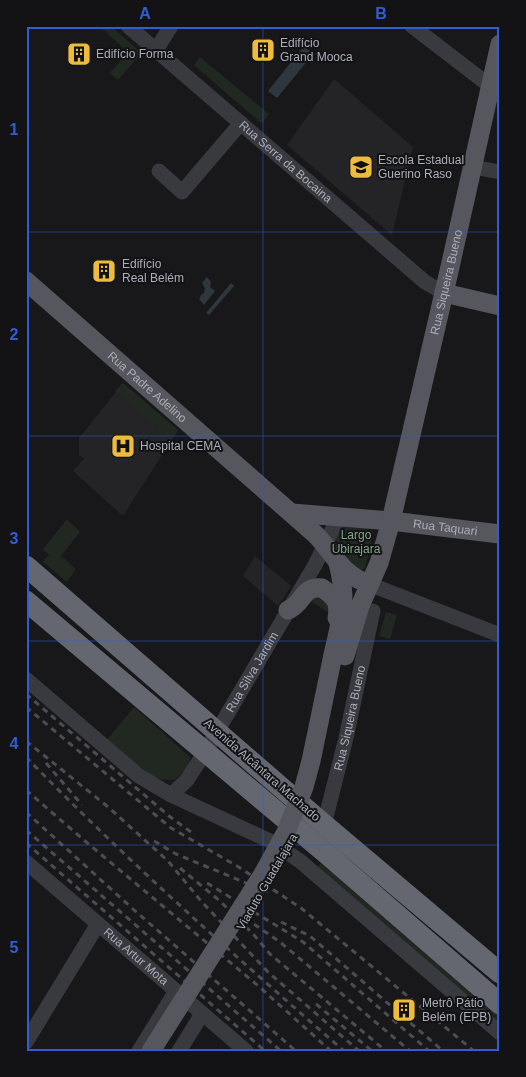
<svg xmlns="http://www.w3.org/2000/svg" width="526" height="1077" viewBox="0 0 526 1077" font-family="Helvetica,sans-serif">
  <rect width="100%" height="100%" fill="#18181a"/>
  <g fill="#242427">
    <polygon points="334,79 413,147 392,235 287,145"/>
    <polygon points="123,383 178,430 123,516 73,471 84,459 79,455 79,438"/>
    <polygon points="255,556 291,586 278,606 243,576"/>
  </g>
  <g fill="#202821">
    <polygon points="99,26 111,26 139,51 139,56 118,80 110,73 128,52"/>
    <polygon points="200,57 269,114 262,124 194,65"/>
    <polygon points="123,383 178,430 172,440 115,391"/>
    <polygon points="67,519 80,532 61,556 76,569 67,582 43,562 49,555 43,549"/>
    <polygon points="343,524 368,529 373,531 373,536 365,568 362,570 353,567 335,539"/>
    <polygon points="316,596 324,597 331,614 310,601"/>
    <polygon points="386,612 397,615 390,639 379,636"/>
    <polygon points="134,707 190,757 190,763 183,773 174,780 154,779 106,741"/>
    <polygon points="321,863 500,1017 500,1026 317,868"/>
  </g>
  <g fill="#2e363e">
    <polygon points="304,46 313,54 277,98 268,91"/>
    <polygon points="207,277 211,282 210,287 215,291 204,305 199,299 201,295 204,293 205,288 202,283"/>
    <polygon points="231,283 234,286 209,315 206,313"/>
  </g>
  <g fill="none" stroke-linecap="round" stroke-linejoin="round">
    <g stroke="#393a3f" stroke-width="15">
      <path id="s1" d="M128,26L425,282L444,293"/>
      <polyline points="412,26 490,86"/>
      <polyline points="156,50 171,26"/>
      <polyline points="473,167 500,172"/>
      <polyline points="159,171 182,192 241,123"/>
      <polyline points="369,584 500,635"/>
      <polyline points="26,679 139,776 171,795 270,841 300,861 500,1033"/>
      <path id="s2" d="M171,795L187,780L205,752L315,565L339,516"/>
      <path id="s3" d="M324,825L346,738L373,611"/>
      <path id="s4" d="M26,862L246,1051"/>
      <polyline points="26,1042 98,924"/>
      <polyline points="139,1051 176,991"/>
      <polyline points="179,1051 202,1014"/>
    </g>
    <g stroke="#55565e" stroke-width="19">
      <path id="s5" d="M26,281L315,534C335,554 340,574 369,584"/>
      <polyline points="444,293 500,306"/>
      <path id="s6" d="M292,513L391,521L500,534"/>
      <path d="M288,610C304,604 301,586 322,588C335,597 340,602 337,618"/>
      <path d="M333,655C341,618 348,601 338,563"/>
      <path id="s7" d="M345,656L360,606L379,563L391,521L450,267L500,44"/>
    </g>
    <g stroke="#656770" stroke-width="21">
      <polyline points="26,566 321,822 500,973"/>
      <polyline points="26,601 328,855 500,1004"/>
    </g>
    <g stroke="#4c4d54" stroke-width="3" stroke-dasharray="6 5" stroke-linecap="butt">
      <polyline points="26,694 169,816 195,835"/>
      <polyline points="26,707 171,828 237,866 301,908 474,1051"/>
      <polyline points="26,741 107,806 168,861 201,901 268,972 359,1051"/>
      <path d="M26,757C127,861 235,956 344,1051"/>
      <polyline points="46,763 82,805"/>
      <polyline points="26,790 85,841 256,984 331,1051"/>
      <polyline points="26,812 133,909 296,1051"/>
      <polyline points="26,830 281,1051"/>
      <polyline points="154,841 176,854 268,892"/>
      <polyline points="26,843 265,1051"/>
      <polyline points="180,868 220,901 254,935 270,954 386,1051"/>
      <polyline points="207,883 303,942 429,1051"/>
      <polyline points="245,918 280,942 410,1051"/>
      <polyline points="281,922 310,936 443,1051"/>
      <polyline points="316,1004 372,1051"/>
    </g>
    <polyline stroke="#55565e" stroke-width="19" points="151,1051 263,874 286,832 304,787 311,761 333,655"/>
  </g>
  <path fill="none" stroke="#325cd3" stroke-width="1" stroke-opacity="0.55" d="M263,26V1051M26,232H500M26,436H500M26,641H500M26,845H500"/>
  <defs>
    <g id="building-square" transform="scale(1.25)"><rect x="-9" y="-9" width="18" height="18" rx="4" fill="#edbc3d" stroke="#131315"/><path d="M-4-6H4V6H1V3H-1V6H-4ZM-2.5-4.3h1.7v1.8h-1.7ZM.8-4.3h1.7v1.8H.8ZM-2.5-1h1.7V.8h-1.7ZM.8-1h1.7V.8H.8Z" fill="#111"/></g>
    <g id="school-square" transform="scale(1.25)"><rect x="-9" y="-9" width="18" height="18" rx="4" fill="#edbc3d" stroke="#131315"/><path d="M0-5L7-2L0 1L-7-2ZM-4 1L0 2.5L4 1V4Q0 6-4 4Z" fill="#111"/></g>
    <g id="hospital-square" transform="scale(1.25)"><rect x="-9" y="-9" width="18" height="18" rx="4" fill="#edbc3d" stroke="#131315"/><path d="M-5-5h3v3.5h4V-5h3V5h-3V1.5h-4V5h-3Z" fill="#111"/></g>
  </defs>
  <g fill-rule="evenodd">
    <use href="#building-square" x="263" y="50"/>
    <use href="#building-square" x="79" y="54"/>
    <use href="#school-square" x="361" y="167"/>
    <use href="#building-square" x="104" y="271"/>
    <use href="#hospital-square" x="123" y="446"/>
    <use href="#building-square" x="404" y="1010"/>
  </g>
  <g text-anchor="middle" stroke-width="4" stroke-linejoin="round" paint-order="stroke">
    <g font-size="12" fill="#abaeb9" stroke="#131315" text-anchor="start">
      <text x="280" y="47">Edifício<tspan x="280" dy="14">Grand Mooca</tspan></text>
      <text x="96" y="58">Edifício Forma</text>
      <text x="378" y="164">Escola Estadual<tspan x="378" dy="14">Guerino Raso</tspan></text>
      <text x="122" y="268">Edifício<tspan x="122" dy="14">Real Belém</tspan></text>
      <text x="140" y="450">Hospital CEMA</text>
      <text x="422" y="1007">Metrô Pátio<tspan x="422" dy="14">Belém (EPB)</tspan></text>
    </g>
    <g font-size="12" fill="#abaeb9" stroke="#131315">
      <text dy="4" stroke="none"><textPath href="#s1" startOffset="208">Rua Serra da Bocaina</textPath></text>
      <text dy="4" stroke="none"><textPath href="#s7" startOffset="388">Rua Siqueira Bueno</textPath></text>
      <text dy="4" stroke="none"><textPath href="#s5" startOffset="161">Rua Padre Adelino</textPath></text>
      <text dy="4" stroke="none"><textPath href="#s6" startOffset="154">Rua Taquari</textPath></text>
      <text dy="4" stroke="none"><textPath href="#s2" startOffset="148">Rua Silva Jardim</textPath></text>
      <text dy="4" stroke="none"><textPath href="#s3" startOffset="110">Rua Siqueira Bueno</textPath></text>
      <text transform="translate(262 770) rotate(41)" y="4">Avenida Alcântara Machado</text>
      <text transform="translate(267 882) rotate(-60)" y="4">Viaduto Guadalajara</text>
      <text dy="4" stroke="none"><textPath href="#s4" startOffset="145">Rua Artur Mota</textPath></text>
    </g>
    <g font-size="12" fill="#82a486" stroke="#131315">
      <text x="356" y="539">Largo<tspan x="356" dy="14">Ubirajara</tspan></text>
    </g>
  </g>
  <rect width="526" height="1077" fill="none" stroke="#131315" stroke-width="55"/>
  <rect x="28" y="28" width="470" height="1022" fill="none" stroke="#325cd3" stroke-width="2"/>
  <g font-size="16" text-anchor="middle" font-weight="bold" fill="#325cd3">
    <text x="145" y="19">A</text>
    <text x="381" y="19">B</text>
    <text x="14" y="135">1</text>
    <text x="14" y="340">2</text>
    <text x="14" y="544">3</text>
    <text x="14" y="749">4</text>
    <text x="14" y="953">5</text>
  </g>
</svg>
